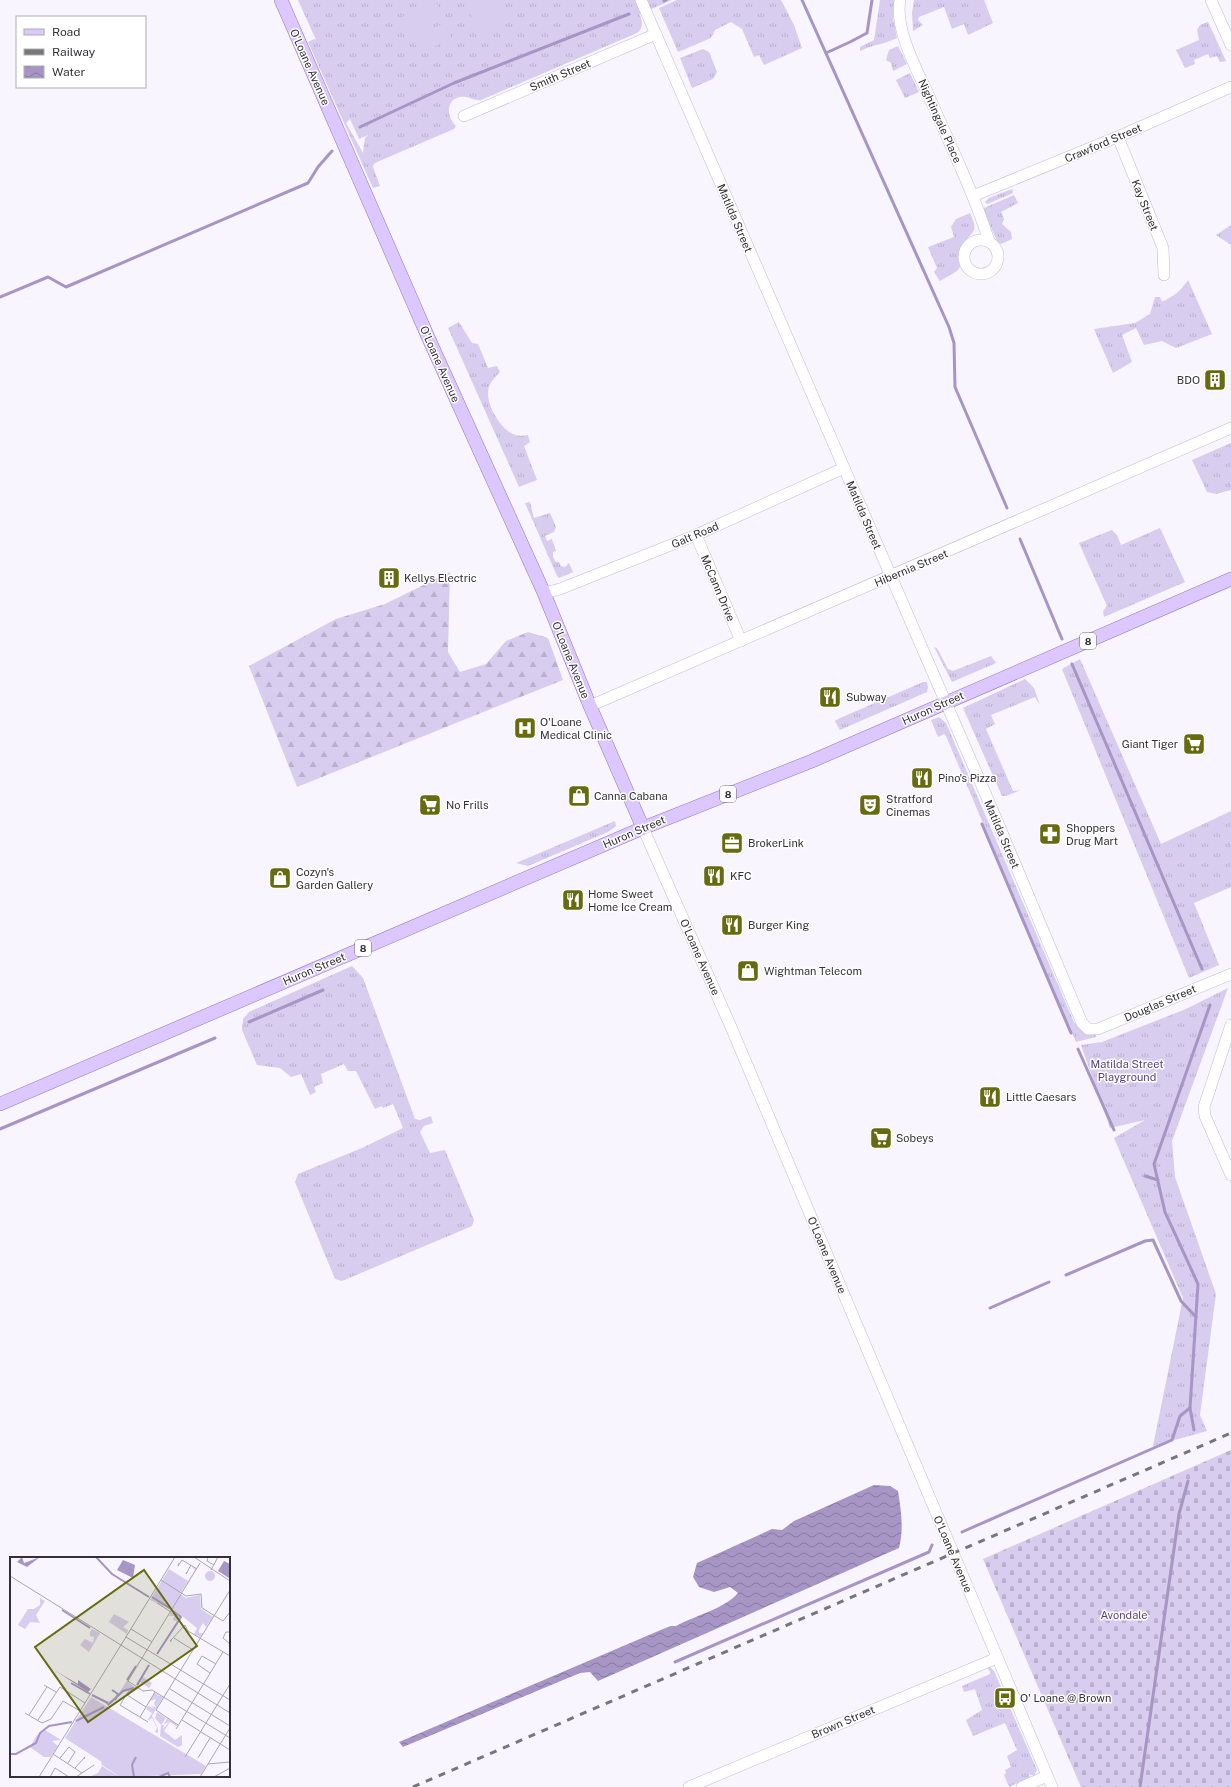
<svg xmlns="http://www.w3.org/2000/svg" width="1231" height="1787" viewBox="0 0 1231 1787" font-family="'Public Sans',sans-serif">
  <defs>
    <pattern id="grass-tufts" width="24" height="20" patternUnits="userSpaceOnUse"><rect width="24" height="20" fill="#d8ccef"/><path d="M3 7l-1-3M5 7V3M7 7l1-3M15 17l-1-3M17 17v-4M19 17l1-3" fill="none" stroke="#bab0ce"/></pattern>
    <pattern id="forest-firs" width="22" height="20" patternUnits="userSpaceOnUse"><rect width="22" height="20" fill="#d8ccef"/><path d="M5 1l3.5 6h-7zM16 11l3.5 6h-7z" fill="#bab0ce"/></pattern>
    <pattern id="cemetery-stones" width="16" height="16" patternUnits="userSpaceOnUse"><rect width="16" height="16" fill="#d8ccef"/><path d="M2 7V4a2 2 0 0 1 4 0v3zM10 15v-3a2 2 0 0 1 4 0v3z" fill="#bab0ce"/></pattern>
    <pattern id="water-waves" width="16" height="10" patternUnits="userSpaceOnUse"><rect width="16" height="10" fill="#a695c5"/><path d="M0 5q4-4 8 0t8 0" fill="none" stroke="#887aa1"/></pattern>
  </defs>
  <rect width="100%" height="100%" fill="#f8f5fe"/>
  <g fill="url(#grass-tufts)" fill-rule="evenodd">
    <path d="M298,0H672L638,15H640C642,22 644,28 637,33L481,100C475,101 472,98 466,97C447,95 444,114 456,126L454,129L377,162L373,165V167L380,186L373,188L308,42L314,39L316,40ZM350,119L359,139L368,135L365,138L363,153L346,123Z"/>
    <polygon points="677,0 781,0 794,25 802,48 764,65 759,55 754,57 742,29 731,22 715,30 711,38 678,52 659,8"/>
    <path d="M880,0H895L893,18L897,38C885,44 872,45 860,51V47L874,40Z"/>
    <polygon points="914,0 984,0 993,23 968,35 964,24 952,29 944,7 919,17 918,20 923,25 913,31 912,13"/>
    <polygon points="1208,22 1226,61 1220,62 1217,56 1210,58 1208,54 1194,60 1195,64 1185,68 1176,50 1199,40 1197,30 1200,25"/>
    <polygon points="898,46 907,64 893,71 891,63 886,60 889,50"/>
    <polygon points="703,49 709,52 717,72 713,79 692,88 680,58"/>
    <polygon points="910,73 919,92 905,98 896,80"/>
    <polygon points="1012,189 1013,193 1011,194 987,204 985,202 989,198"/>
    <polygon points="1014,195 1018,203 1001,212 1004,219 1002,224 1011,232 1012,239 1001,244 997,241 984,211 984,208"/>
    <path d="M970,213C980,235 971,230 962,246C958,252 959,260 960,267L957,271L940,281L934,272L937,268L928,247L954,237L951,227L956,219Z"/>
    <polygon points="1231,225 1231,245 1216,235"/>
    <path d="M1188,280L1212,334L1176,348L1162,341L1144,345L1136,328L1122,335L1132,362L1113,373L1094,329L1135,323L1150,314L1155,297H1160L1162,302C1174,296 1181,291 1188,280Z"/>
    <path d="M459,322L472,343L478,344L488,368L497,366L500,372C494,378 488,384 488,393C488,407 500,428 513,434C517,436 523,436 528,435L530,442L524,446L537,480L519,487L448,328Z"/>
    <polygon points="1231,443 1231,490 1216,494 1207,492 1192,460"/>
    <polygon points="530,502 534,518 550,513 556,527 554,532 545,536 547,541 552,539 556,551 553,552 553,557 556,562 559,562 561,566 565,567 569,563 573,572 559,578 557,576 525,503"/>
    <polygon points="1160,528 1185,582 1104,617 1103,611 1107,606 1079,543 1112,530 1117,535 1121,545"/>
    <polygon points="934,647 937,648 948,669 953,671 991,656 996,663 952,682"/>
    <polygon points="1080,659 1161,844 1231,811 1231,887 1194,903 1219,965 1189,978 1062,669"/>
    <polygon points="1025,679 1034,688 1040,705 1035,697 991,715 995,724 986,729 1013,791 1021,790 1006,796 1002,796 963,708"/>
    <polygon points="923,682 927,682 928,688 927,692 840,730 835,721 838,719"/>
    <path d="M939,717L946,723L1074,1022C1081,1029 1087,1033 1096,1035V1037L1076,1042L946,736L944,734L938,737L931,720Z"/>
    <polygon points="615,821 616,826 608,832 528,866 516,863"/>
    <polygon points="352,966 363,978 415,1119 420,1120 431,1116 433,1123 424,1126 420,1132 430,1153 445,1150 474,1220 472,1226 342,1281 335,1279 295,1182 298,1174 362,1148 403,1128 393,1104 383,1108 382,1106 375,1109 356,1071 348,1071 344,1064 321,1074 323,1083 314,1087 316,1092 310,1095 301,1074 291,1077 280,1068 257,1065 242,1030 243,1019 249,1012"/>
    <polygon points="1228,988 1172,1141 1175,1177 1216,1294 1200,1415 1207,1431 1153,1446 1183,1298 1114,1138 1145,1120 1110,1128 1081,1045 1102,1042 1186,1009"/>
    <polygon points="986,1667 990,1667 994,1671 1037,1770 1034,1776 1029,1774 1030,1777 1009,1787 1004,1775 1006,1773 1005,1770 1011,1767 1007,1756 1017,1750 1005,1723 973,1736 966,1720 982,1710 975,1689 964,1692 962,1686 990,1674 990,1671"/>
  </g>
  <polygon fill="url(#forest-firs)" points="450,572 448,652 460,672 486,664 506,641 528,632 548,638 563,680 297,787 249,666 336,619 385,604"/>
  <polygon fill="url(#cemetery-stones)" points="1231,1450 1231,1787 1081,1787 983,1559"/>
  <g fill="#d8ccef">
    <polygon points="464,0 502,0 510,18 478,32"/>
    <polygon points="436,2 443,18 410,32 403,16"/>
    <polygon points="445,23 452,39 419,53 412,37"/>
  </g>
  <path fill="url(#water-waves)" d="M874,1485L890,1486L898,1491C901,1510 904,1529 899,1548L598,1681L590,1672L580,1673L403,1747L399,1742L663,1629L671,1626H676C694,1616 726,1608 738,1593L730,1587L714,1592L699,1587L693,1577L697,1563L772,1529L782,1530L794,1521Z"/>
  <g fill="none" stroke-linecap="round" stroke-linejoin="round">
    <g stroke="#a695c5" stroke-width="3">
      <polyline points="802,0 949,327 954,343 955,387 1007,508"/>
      <polyline points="664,1 666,0"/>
      <polyline points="826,53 850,42 867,33 872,0"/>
      <polyline points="360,127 454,83 629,14"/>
      <polyline points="0,297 48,277 66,287 308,183 318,167 332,151"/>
      <polyline points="1020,539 1062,639"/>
      <polyline points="1072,664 1202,969"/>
      <polyline points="982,824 1071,1033"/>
      <polyline points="249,1022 323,990"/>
      <polyline points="1078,1049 1114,1130"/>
      <polyline points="0,1129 215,1038"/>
      <polyline points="1145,1176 1158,1180"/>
      <polyline points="1066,1275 1145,1241 1153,1240 1181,1301 1196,1317"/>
      <polyline points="990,1308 1049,1282"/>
      <polyline points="1194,1430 1190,1408 1198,1284 1165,1212 1154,1164 1210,1005"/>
      <polyline points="962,1532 1172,1440 1180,1416 1190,1408"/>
      <polyline points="675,1662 929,1552 932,1545"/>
      <polyline points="1140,1787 1179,1514 1188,1481"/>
    </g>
    <g stroke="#c1bdcb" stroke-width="12">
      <g id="minor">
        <polyline points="641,0 992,809 1082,1023 1088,1029 1098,1029 1231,974"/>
        <path d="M900,0C894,31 920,75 932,103C952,149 974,194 989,241"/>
        <polyline points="1211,0 1231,45"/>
        <polyline points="464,116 656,34"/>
        <polyline points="1118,137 1163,248 1164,275"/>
        <polyline points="973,196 1122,135 1231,87"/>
        <circle cx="981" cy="257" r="17"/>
        <polyline points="696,535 741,641"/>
        <polyline points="544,593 560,589 696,535 844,468"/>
        <polyline points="590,706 1231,428"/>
        <polyline points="643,828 731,1027 1052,1787"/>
        <polyline points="1231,1025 1204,1107 1205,1116 1231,1175"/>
        <polyline points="689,1787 997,1658"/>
        <polyline points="1022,1787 1047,1776"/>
      </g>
    </g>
    <g stroke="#927ab9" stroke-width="14">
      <g id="major">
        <polyline points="281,0 428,337 544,593 590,706 643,828"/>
        <polyline points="0,1104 643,828 812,761 1231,579"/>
      </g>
    </g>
    <use href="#minor" stroke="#fff" stroke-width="11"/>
    <use href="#major" stroke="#dcc7ff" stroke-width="13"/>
    <polyline stroke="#78767d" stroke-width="3" stroke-dasharray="7 7" stroke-linecap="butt" points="413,1787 1231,1433"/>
  </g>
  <defs>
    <g id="building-square" transform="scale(1.15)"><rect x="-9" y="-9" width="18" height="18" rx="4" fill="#666b0f" stroke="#fff"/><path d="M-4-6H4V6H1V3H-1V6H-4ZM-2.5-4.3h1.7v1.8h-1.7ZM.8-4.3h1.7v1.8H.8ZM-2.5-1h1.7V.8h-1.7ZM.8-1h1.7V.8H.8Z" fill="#fff"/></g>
    <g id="restaurant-square" transform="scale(1.15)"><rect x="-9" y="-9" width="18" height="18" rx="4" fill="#666b0f" stroke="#fff"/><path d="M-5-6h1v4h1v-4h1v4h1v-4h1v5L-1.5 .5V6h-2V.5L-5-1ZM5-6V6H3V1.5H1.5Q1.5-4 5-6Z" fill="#fff"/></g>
    <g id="hospital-square" transform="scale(1.15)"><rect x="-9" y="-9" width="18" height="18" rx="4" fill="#666b0f" stroke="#fff"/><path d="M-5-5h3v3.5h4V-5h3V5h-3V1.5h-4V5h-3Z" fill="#fff"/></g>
    <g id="supermarket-square" transform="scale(1.15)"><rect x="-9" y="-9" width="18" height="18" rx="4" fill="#666b0f" stroke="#fff"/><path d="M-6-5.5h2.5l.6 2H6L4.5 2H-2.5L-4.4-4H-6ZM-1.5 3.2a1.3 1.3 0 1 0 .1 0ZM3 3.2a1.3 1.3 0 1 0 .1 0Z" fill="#fff"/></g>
    <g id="shop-square" transform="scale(1.15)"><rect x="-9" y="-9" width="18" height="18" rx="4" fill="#666b0f" stroke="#fff"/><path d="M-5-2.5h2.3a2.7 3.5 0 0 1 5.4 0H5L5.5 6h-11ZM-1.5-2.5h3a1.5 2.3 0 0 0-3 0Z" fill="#fff"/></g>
    <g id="theatre-square" transform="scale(1.15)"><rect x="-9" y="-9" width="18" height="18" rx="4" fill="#666b0f" stroke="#fff"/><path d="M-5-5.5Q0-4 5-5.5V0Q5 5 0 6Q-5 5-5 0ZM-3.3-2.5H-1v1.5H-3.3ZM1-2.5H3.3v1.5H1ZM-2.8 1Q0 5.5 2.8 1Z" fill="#fff"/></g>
    <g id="pharmacy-square" transform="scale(1.15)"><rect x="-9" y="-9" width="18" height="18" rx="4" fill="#666b0f" stroke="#fff"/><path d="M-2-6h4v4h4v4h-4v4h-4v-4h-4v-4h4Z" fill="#fff"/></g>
    <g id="office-square" transform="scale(1.15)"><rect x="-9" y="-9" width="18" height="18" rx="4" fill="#666b0f" stroke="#fff"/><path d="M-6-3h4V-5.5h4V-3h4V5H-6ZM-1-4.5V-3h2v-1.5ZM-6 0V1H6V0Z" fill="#fff"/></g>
    <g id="bus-square" transform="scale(1.15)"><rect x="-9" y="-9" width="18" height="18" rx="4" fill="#666b0f" stroke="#fff"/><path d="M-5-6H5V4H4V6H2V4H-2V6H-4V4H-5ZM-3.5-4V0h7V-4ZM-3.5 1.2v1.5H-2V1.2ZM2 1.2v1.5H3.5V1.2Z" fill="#fff"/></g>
  </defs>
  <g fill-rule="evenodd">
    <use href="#building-square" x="1215" y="380"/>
    <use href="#building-square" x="389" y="578"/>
    <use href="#restaurant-square" x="830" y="697"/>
    <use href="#hospital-square" x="525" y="728"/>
    <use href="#supermarket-square" x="1194" y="744"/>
    <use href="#restaurant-square" x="922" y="778"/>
    <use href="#shop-square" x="579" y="796"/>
    <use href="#supermarket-square" x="430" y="805"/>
    <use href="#theatre-square" x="870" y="805"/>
    <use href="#pharmacy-square" x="1050" y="834"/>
    <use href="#office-square" x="732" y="843"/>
    <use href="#restaurant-square" x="714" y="876"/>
    <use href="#shop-square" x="280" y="878"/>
    <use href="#restaurant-square" x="573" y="900"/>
    <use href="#restaurant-square" x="732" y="925"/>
    <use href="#shop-square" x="748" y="971"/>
    <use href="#restaurant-square" x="990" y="1097"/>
    <use href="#supermarket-square" x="881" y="1138"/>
    <use href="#bus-square" x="1005" y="1698"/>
  </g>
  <g text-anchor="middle" stroke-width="3" stroke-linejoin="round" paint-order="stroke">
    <g fill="#fff" stroke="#706f73" stroke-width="1">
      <rect x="1080" y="633" width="16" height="16" rx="3"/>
      <rect x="720" y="786" width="16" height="16" rx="3"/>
      <rect x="355" y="940" width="16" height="16" rx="3"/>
    </g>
    <g font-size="10" font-weight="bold" fill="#333137">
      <text x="1088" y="645">8</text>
      <text x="728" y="798">8</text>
      <text x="363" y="952">8</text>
    </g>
    <g font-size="11" fill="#333137" stroke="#fff">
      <text transform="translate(310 67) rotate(66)" y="4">O'Loane Avenue</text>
      <text transform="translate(560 75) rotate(-23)" y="4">Smith Street</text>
      <text transform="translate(940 121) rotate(66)" y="4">Nightingale Place</text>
      <text transform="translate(1103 143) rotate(-23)" y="4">Crawford Street</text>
      <text transform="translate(1145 205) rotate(68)" y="4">Kay Street</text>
      <text transform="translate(735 218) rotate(67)" y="4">Matilda Street</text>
      <text transform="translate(440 364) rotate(66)" y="4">O'Loane Avenue</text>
      <text transform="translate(864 515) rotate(67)" y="4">Matilda Street</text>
      <text transform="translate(695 535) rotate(-23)" y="4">Galt Road</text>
      <text transform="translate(911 568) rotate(-23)" y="4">Hibernia Street</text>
      <text transform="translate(718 588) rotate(67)" y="4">McCann Drive</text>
      <text transform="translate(571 660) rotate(68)" y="4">O'Loane Avenue</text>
      <text transform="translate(933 708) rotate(-24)" y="4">Huron Street</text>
      <text transform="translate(634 832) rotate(-23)" y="4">Huron Street</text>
      <text transform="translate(1002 834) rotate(67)" y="4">Matilda Street</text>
      <text transform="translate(700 957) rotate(66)" y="4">O'Loane Avenue</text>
      <text transform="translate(314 969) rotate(-23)" y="4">Huron Street</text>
      <text transform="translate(1160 1003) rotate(-23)" y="4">Douglas Street</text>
      <text transform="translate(827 1255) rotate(67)" y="4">O'Loane Avenue</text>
      <text transform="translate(953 1554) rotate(67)" y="4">O'Loane Avenue</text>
      <text transform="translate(843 1722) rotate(-23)" y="4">Brown Street</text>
    </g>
    <g font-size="11" fill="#333137" stroke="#fff" text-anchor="start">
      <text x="1200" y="384" text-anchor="end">BDO</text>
      <text x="404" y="582">Kellys Electric</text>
      <text x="846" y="701">Subway</text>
      <text x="540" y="726">O'Loane<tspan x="540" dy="13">Medical Clinic</tspan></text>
      <text x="1178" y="748" text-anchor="end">Giant Tiger</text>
      <text x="938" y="782">Pino's Pizza</text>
      <text x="594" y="800">Canna Cabana</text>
      <text x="886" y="803">Stratford<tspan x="886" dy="13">Cinemas</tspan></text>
      <text x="446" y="809">No Frills</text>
      <text x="1066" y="832">Shoppers<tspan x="1066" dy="13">Drug Mart</tspan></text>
      <text x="748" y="847">BrokerLink</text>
      <text x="296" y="876">Cozyn's<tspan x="296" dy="13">Garden Gallery</tspan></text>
      <text x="730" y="880">KFC</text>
      <text x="588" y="898">Home Sweet<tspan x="588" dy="13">Home Ice Cream</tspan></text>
      <text x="748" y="929">Burger King</text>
      <text x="764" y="975">Wightman Telecom</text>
      <text x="1006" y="1101">Little Caesars</text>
      <text x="896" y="1142">Sobeys</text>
      <text x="1020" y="1702">O' Loane @ Brown</text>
    </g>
    <g font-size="11" fill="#59407d" stroke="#fff">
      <text x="1127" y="1068">Matilda Street<tspan x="1127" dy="13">Playground</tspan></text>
      <text x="1124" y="1619">Avondale</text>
    </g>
  </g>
  <g transform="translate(10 1557)">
    <rect width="220" height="220" fill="#f8f5fe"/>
    <path d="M182,10L186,12L170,37L176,41L190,38L191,52L203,60L196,70L193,66L189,73V76H193L190,80L184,77L187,71L172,59L166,64L163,63L164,59H159L162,53L140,43L159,12L178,24L185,13ZM82,72L90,76L79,95L70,88L75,82L83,86L84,80L80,79V75ZM131,101L118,125L126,131L115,134L98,149L95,146L106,141ZM139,107L133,120L142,126L139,131L130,125L128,129L126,128ZM145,136L148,137L146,141L148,138L153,140L142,159L148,172V176L145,175L147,171L142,161L137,164L142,156L136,152L138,149L145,152L141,149L146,150L144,146L146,142L140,144ZM147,155L156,161L151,168H154L153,172L159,165L154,167L157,161L167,168L164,173L166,169L160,165L154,174L165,183L172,178V188L168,190L150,179L151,168L145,161Z" fill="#d8ccef"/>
    <path d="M30,41L35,44L26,58L30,66L20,65L15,72L8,68L18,52H24L30,48ZM104,57L119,65L113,70L118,73L117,77L99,65ZM35,173L51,183L42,184L48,189L40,200H34L20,190L27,178ZM92,209L103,216L110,220H79L88,216Z" fill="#d8ccef"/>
    <path d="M81,140L196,209L191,217L110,220L91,207L92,205L55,181Z" fill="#d8ccef"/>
    <path d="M195 19a5 5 0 1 1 10 0a5 5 0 1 1-10 0ZM157 22a6 6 0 1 1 12 0a6 6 0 1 1-12 0ZM191,53L196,59L188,63L183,54Z" fill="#d8ccef"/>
    <path d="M12,0L14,6L30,0L17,10L7,5ZM113,3L125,8L123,21L107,13ZM214,4L220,7L219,21L208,14ZM44,113L68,127V123L81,132L78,135Z" fill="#a695c5"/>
    <path fill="none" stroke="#a695c5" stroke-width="2" d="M86,0L102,17L139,40M142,40L161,52M52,53L80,71M147,97L171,60L163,54M117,123L126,109M61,126L80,137M127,128L139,108M102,133L108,137L105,143M82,138L98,146M98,148L113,134L124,131M66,164L94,150M0,197H6L26,186L30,176L39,169L62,165M124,220L122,208L126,200M149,220L158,216L160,220"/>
    <path fill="none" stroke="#a9a7ae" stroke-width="1" d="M184,0L220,24M198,0L197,4L204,8M169,6L168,9L172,3L187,12M190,6L118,124L133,134L142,133L220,181M201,13L208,0M177,15L176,17L181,8M0,19L220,156M151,23L176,39L191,37L192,51L213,64L220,55M147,46L161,55M121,72L142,85M220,75H216L213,81L220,87M116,80L220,143M164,81L183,93M162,84H160L175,68L178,74L220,99M111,88L165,0M200,116L187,107L192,99L206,107M34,128L46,135M127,130L118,135L110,148L138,165M160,132L220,169M117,138L136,150M15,156L32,166L41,162L53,144L70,154M19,158L37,130M130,160L145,135M28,163L50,130L75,146M172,163L220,193M168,168L146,153L220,33M166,172L213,95M43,197L72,216M175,200L220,127M50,201L59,190L65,195L58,206M188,201L200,181M198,207L220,205M65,211L75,200L74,202M29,220L111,88M40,220L45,211L59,220M66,220L84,208M190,220L220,171M204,220L220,211"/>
    <path fill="#666b0f" fill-opacity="0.15" stroke="#666b0f" stroke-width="2" d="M134,13L187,89L78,165L25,90Z"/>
    <rect width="220" height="220" fill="none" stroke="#333137" stroke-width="2"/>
  </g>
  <rect x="16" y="16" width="130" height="72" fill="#ffffff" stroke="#adadaf"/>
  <rect x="24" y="29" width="20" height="6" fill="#dcc7ff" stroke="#adadaf"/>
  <text x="52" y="36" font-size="12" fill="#333137">Road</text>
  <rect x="24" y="49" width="20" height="6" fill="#78767d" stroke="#adadaf"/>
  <text x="52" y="56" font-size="12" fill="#333137">Railway</text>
  <rect x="24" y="66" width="20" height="12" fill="url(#water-waves)" stroke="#adadaf"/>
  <text x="52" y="76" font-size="12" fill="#333137">Water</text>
</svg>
